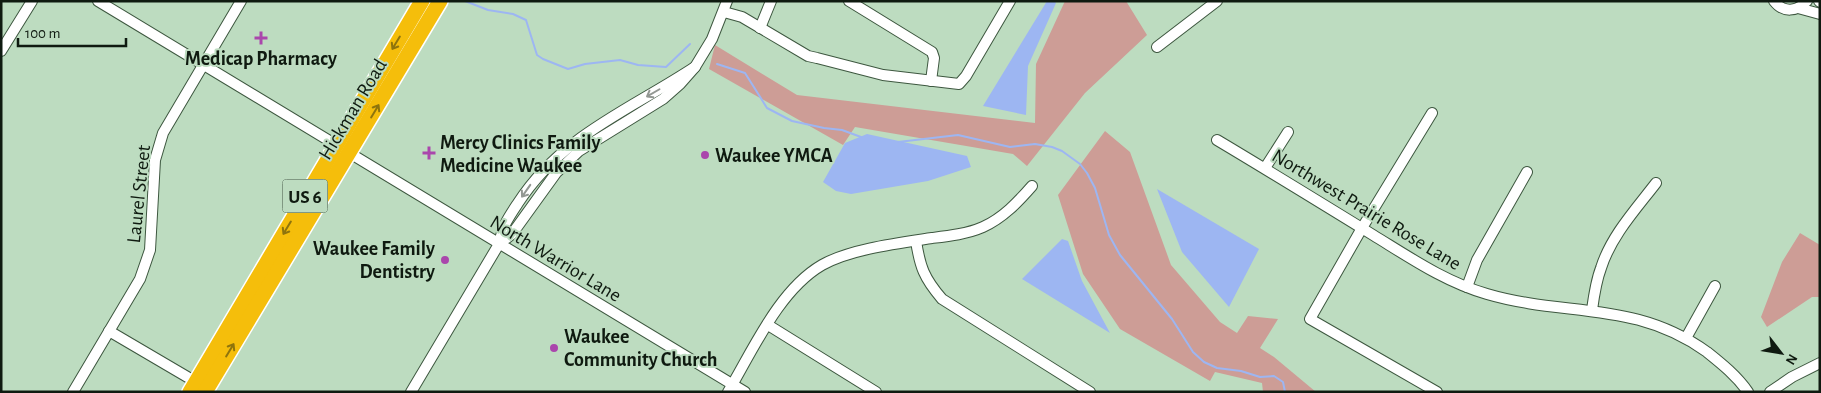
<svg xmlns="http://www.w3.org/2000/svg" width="1821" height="393" viewBox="0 0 1821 393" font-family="'Alegreya Sans',sans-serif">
  <rect width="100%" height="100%" fill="#bddcc0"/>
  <g fill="#cd9d96">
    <polygon points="1065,1 1126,1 1147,35 1085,93 1027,166 1013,154 855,127 843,145 709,69 715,45 797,95 1035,123 1036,64"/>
    <polygon points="1105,131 1130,152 1171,265 1220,322 1237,333 1248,316 1278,319 1260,348 1274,357 1316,392 1263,392 1262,383 1215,372 1210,381 1120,329 1083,274 1058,195"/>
    <polygon points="1800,233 1820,245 1820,297 1812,297 1767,327 1761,317 1782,262"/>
  </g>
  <g fill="#9db6f2">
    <polygon points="1047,1 1054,1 1056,3 1028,66 1026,115 983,106"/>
    <polygon points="867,134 967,156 971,167 928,181 851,194 836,191 823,182 845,143"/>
    <polygon points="1157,189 1259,249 1229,307 1182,252"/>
    <polygon points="1062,239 1068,241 1082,281 1110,333 1022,279"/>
  </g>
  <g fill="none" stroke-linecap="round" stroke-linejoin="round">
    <g stroke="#9db6f2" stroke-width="2">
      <polyline points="465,1 488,10 513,14 526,20 537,55 543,59 568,69 585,64 620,60 638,65 666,67 690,44"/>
      <polyline points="717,64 745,73 767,108 792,121 824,128 842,130 861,137"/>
      <polyline points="898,142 958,135 1010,147 1035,144 1052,147 1062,151 1080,164 1087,173 1095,188 1109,235 1120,255 1172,319 1193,352 1204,362 1217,368 1241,371 1260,377 1274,376 1283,382 1285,392"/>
    </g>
    <g stroke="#3d573f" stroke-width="12">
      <g id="minor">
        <polyline points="98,1 745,392"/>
        <polyline points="849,1 932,52 934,58 931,81"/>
        <path d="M1774,1C1783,13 1797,12 1807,1"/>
        <polyline points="1819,1 1820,2"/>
        <polyline points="1798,8 1820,14"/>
        <polyline points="724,12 742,17 808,56 817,58 883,75 959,84 966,76 1010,1"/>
        <polyline points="760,28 771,1"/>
        <polyline points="1157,47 1217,1"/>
        <polyline points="1,51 32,1"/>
        <polyline points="1432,113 1362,228 1310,319 1437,392"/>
        <path d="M1217,140C1269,171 1321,203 1373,235C1409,257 1445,282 1487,294C1565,317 1635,300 1707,352C1722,364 1737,376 1748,392"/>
        <polyline points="1265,168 1288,132"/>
        <path d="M916,241C920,267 924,278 942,299L1090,392"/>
        <polyline points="499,244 512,234 556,173 579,151 663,99 680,84 695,67 712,39 727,1"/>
        <polyline points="1467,287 1477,260 1527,172"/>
        <path d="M1592,310C1594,295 1596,281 1601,268C1611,236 1636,209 1656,183"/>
        <polyline points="768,325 876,392"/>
        <polyline points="109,331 201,385"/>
        <polyline points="1686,338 1715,286"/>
        <polyline points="73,392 140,279 150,250 155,160 163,133 241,1"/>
        <path d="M411,392L499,244C503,225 508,218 518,203C562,135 630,110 695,67"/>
        <path d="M728,392C753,350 779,290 822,265C850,249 899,243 932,238C949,236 967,234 983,227C1003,218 1018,202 1032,186"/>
        <polyline points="1770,392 1792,377 1820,363"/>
      </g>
    </g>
    <g stroke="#fff" stroke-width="18">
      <g id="highway">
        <polyline points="190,392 422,1"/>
        <polyline points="205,392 440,1"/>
      </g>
    </g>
    <use href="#minor" stroke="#fff" stroke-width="10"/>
    <use href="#highway" stroke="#f5be0b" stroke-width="15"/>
  </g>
  <defs><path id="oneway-shaft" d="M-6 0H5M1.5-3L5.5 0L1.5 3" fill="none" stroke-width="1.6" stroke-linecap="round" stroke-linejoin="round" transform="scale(1.25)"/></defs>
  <g stroke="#8e740d">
    <use href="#oneway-shaft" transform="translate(396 43) rotate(121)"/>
    <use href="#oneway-shaft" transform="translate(375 111) rotate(-59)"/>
    <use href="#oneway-shaft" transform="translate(287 228) rotate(121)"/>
    <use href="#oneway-shaft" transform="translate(230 350) rotate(-59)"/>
  </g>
  <g stroke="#939893">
    <use href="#oneway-shaft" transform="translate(653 93) rotate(150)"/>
    <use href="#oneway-shaft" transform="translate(526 191) rotate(125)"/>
  </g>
  <g fill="#aa46ac" stroke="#bddcc0" stroke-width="2">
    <path d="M258.5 30.5h5v5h5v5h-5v5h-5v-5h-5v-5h5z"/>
    <path d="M426.5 145.5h5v5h5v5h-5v5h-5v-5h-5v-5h5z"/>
    <circle cx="705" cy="155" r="5"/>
    <circle cx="445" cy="260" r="5"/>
    <circle cx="554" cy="348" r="5"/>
  </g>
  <g text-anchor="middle" stroke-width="4" stroke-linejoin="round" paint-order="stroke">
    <rect fill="#bddcc0" stroke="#435445" stroke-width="1" x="282.5" y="179.5" width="45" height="33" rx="4"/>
    <g font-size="19" font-weight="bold" fill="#0f1a10">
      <text x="305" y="203">US 6</text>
    </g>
    <g font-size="20" font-weight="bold" fill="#0f1a10" stroke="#bddcc0" text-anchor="start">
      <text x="261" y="65" text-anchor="middle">Medicap Pharmacy</text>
      <text x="440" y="149">Mercy Clinics Family<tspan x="440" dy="23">Medicine Waukee</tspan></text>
      <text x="715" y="162">Waukee YMCA</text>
      <text x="435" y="255" text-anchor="end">Waukee Family<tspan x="435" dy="23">Dentistry</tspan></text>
      <text x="564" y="343">Waukee<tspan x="564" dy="23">Community Church</tspan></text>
    </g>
    <g font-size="20" fill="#0f1a10" stroke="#bddcc0">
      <text transform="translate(352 109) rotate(-59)" y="7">Hickman Road</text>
      <text transform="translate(138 194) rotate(-84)" y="7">Laurel Street</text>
      <text transform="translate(1367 209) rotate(31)" y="7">Northwest Prairie Rose Lane</text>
      <text transform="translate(556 258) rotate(31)" y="7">North Warrior Lane</text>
    </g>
  </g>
  <rect width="1821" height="393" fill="none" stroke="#0f1a10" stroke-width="5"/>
  <g transform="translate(1781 353) rotate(121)" stroke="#bddcc0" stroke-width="4" paint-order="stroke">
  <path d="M0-4L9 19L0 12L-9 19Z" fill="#0f1a10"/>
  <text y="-8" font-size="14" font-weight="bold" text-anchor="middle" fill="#0f1a10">N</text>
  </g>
  <path d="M18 38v8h108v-8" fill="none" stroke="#0f1a10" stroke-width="2.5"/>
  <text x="25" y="38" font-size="15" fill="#0f1a10" stroke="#bddcc0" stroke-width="4" paint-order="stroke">100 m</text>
</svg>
